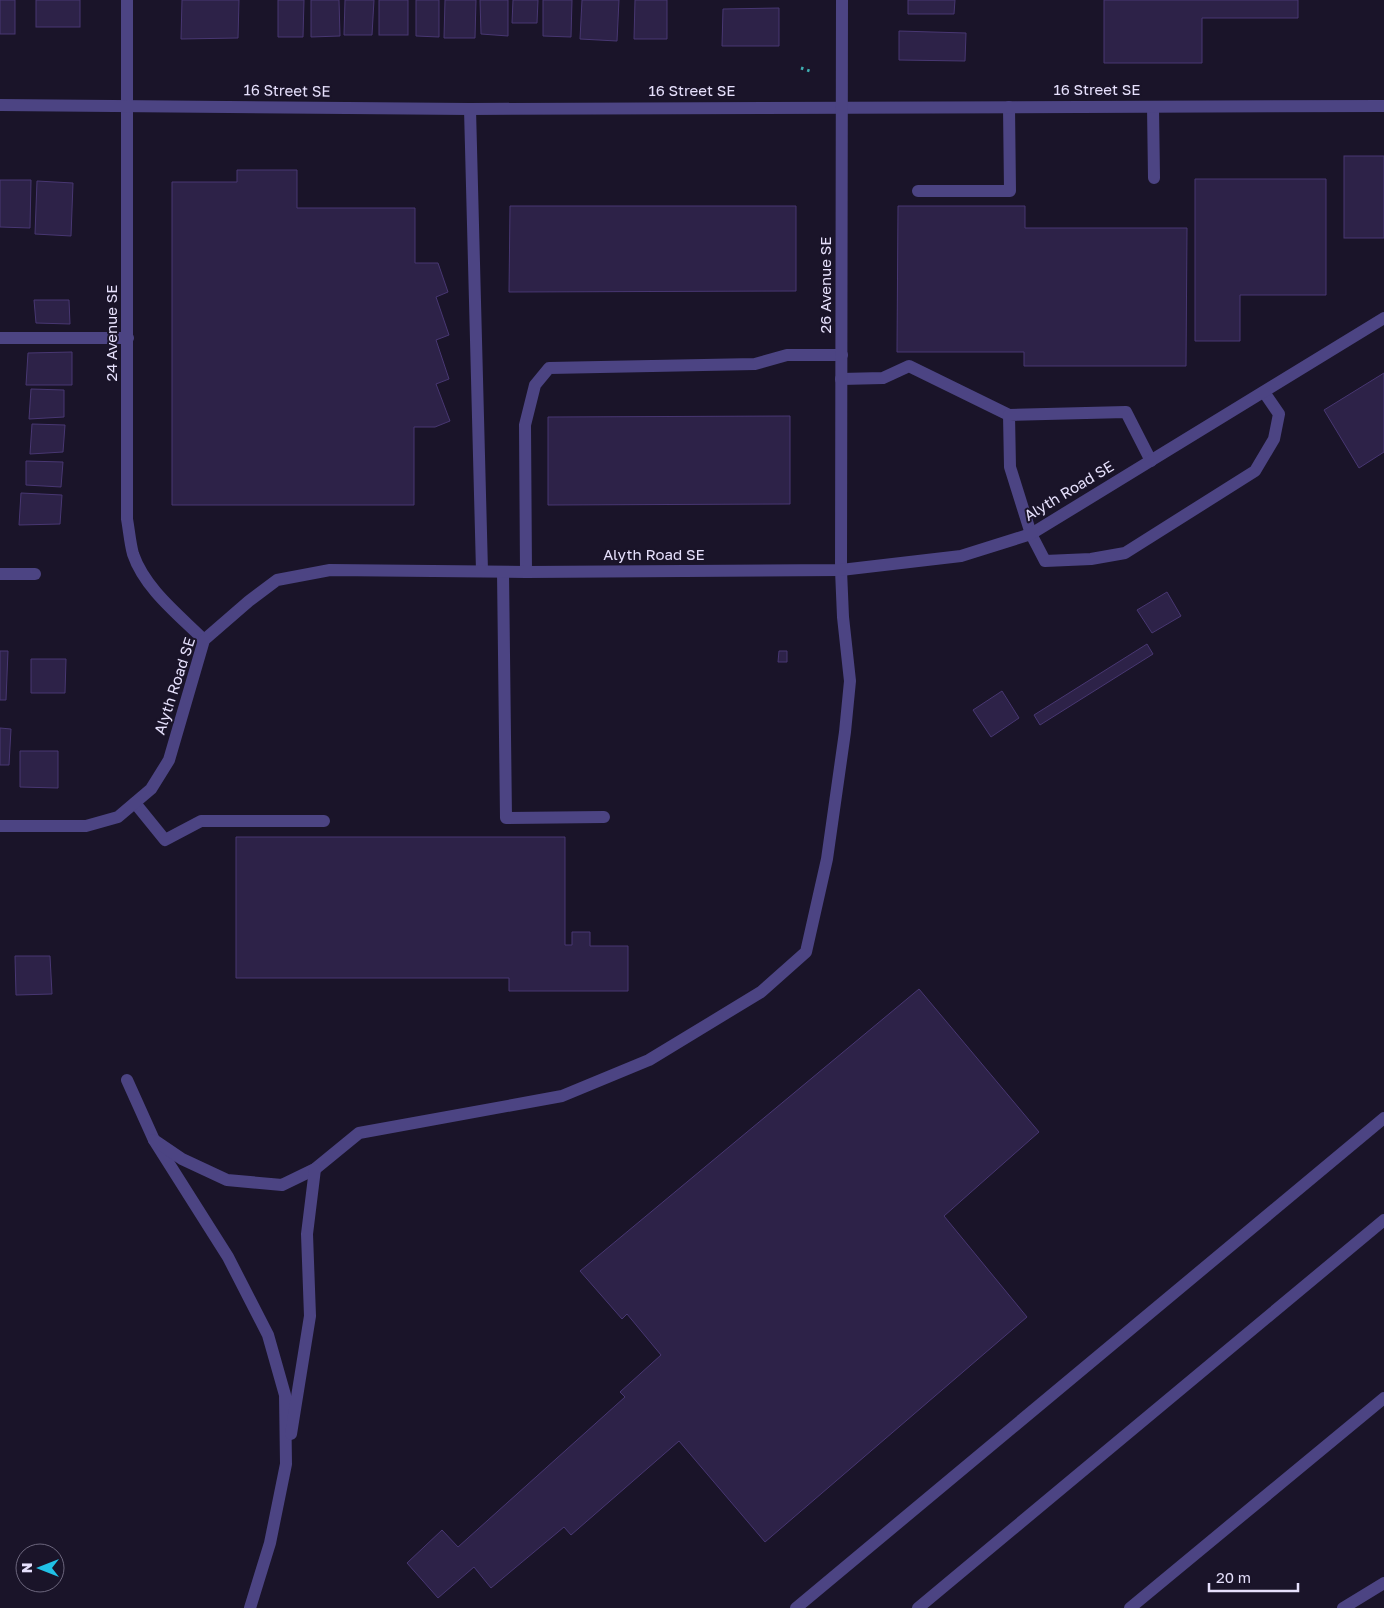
<svg xmlns="http://www.w3.org/2000/svg" width="1384" height="1608" viewBox="0 0 1384 1608" font-family="'Golos Text',sans-serif">
  <rect width="100%" height="100%" fill="#1a1429"/>
  <g fill="#2d2248" stroke="#483772">
    <rect x="0" y="0" width="15" height="34"/>
    <rect x="36" y="0" width="44" height="27"/>
    <polygon points="182,0 239,0 238,38 181,39"/>
    <polygon points="278,0 304,0 303,37 278,37"/>
    <polygon points="311,0 339,0 340,36 311,37"/>
    <polygon points="345,0 374,0 372,35 344,35"/>
    <rect x="379" y="0" width="29" height="35"/>
    <polygon points="416,0 439,0 439,37 416,36"/>
    <polygon points="445,0 476,0 475,38 444,38"/>
    <polygon points="480,0 508,0 508,36 481,34"/>
    <polygon points="513,0 538,0 537,23 512,23"/>
    <polygon points="543,0 572,0 571,37 543,36"/>
    <polygon points="582,0 619,0 617,41 580,39"/>
    <polygon points="635,0 667,0 667,39 634,39"/>
    <polygon points="908,0 955,0 954,14 908,14"/>
    <polygon points="1104,0 1298,0 1298,18 1202,18 1202,63 1104,63"/>
    <polygon points="779,8 779,46 722,46 723,9"/>
    <polygon points="899,31 966,33 965,61 899,60"/>
    <rect x="1344" y="156" width="40" height="82"/>
    <polygon points="237,170 297,170 297,208 415,208 415,263 438,263 448,292 436,297 449,335 436,340 449,379 436,384 450,421 435,427 414,427 414,505 172,505 172,182 237,182"/>
    <polygon points="1195,179 1326,179 1326,295 1240,295 1240,341 1195,341"/>
    <polygon points="0,180 31,180 30,228 0,227"/>
    <polygon points="37,181 73,183 71,236 35,234"/>
    <polygon points="510,206 796,206 796,291 509,292"/>
    <polygon points="898,206 1025,206 1025,228 1187,228 1186,366 1024,366 1024,352 897,352"/>
    <polygon points="34,300 69,300 70,324 36,323"/>
    <polygon points="72,352 72,385 26,385 28,353"/>
    <polygon points="1384,373 1384,452 1359,468 1324,410"/>
    <polygon points="31,389 64,390 64,417 29,419"/>
    <polygon points="790,416 790,504 548,505 548,417"/>
    <polygon points="32,424 65,425 63,452 30,454"/>
    <polygon points="26,461 63,462 61,487 26,485"/>
    <polygon points="21,493 62,495 60,524 19,525"/>
    <polygon points="1167,592 1181,616 1152,633 1137,610"/>
    <polygon points="1147,644 1153,654 1040,725 1034,715"/>
    <polygon points="0,651 8,651 6,700 0,700"/>
    <polygon points="779,651 787,651 787,662 778,662"/>
    <polygon points="31,659 66,659 65,693 31,693"/>
    <polygon points="1002,691 1019,718 991,737 973,710"/>
    <polygon points="0,728 11,729 9,765 0,765"/>
    <polygon points="20,751 58,751 58,788 20,787"/>
    <polygon points="236,837 565,837 565,945 572,945 572,932 590,932 590,946 628,946 628,991 509,991 509,978 236,978"/>
    <polygon points="15,956 50,956 52,994 16,995"/>
    <polygon points="919,989 1039,1132 944,1216 1027,1317 765,1542 679,1441 571,1535 564,1527 491,1588 474,1567 438,1598 407,1563 442,1530 458,1547 625,1397 620,1392 661,1355 627,1314 622,1319 580,1271"/>
  </g>
  <g fill="none" stroke-linecap="round" stroke-linejoin="round">
    <polyline stroke="#3fadb1" stroke-width="3" stroke-dasharray="2.5 4" stroke-linecap="butt" points="801,68 810,71"/>
    <g stroke="#4c4483" stroke-width="12">
      <polyline points="1153,107 1154,178"/>
      <polyline points="470,109 482,571"/>
      <polyline points="918,191 1010,191 1009,107"/>
      <polyline points="0,338 128,338"/>
      <polyline points="841,379 883,378 909,366 1009,415"/>
      <polyline points="1151,461 1126,412 1009,415 1010,467 1031,534 1045,561 1091,559 1125,553 1255,471 1274,439 1279,414 1264,392"/>
      <polyline points="503,572 506,818 604,817"/>
      <polyline points="526,572 525,425 535,385 549,368 755,364 787,355 842,355"/>
      <polyline points="135,803 165,840 201,821 324,821"/>
      <polyline points="127,1080 154,1140 228,1257 268,1335 285,1395 286,1464 270,1543 250,1608"/>
      <polyline points="154,1140 182,1159 227,1180 282,1185 315,1169 359,1133 562,1096 649,1060 761,992 806,952 827,859 845,732 850,681 843,617 841,570"/>
      <polyline points="291,1434 310,1316 307,1234 315,1169"/>
      <polyline points="796,1608 1384,1118"/>
      <polyline points="918,1608 1384,1220"/>
      <polyline points="1130,1608 1384,1398"/>
      <polyline points="1343,1608 1384,1583"/>
    </g>
    <g stroke="#4c4483" stroke-width="12">
      <path d="M127,0V519C129,530 130,543 133,554C145,589 179,615 204,640"/>
      <polyline points="0,105 470,109 1384,106"/>
      <polyline points="841,570 842,0"/>
      <polyline points="0,574 35,574"/>
      <polyline points="0,826 86,826 118,817 151,789 169,760 204,640 249,601 277,580 330,570 526,572 841,570 961,556 1031,534 1384,318"/>
    </g>
  </g>
  <g text-anchor="middle" stroke-width="4" stroke-linejoin="round" paint-order="stroke">
    <g font-size="15" fill="#e6e0fc" stroke="#1a1429">
      <text x="1097" y="95">16 Street SE</text>
      <text transform="translate(287 91) rotate(1)" y="5">16 Street SE</text>
      <text x="692" y="96">16 Street SE</text>
      <text transform="translate(826 285) rotate(-90)" y="5">26 Avenue SE</text>
      <text transform="translate(112 333) rotate(-90)" y="5">24 Avenue SE</text>
      <text transform="translate(1069 491) rotate(-31)" y="5">Alyth Road SE</text>
      <text x="654" y="560">Alyth Road SE</text>
      <text transform="translate(175 686) rotate(-72)" y="5">Alyth Road SE</text>
    </g>
  </g>
  <g transform="translate(40 1568) rotate(270)"><circle r="24" fill="#1a1429" stroke="#6c667d"/>
  <path d="M0-4L9 19L0 12L-9 19Z" fill="#21c1e6"/>
  <text y="-8" font-size="14" font-weight="bold" text-anchor="middle" fill="#e6e0fc">N</text>
  </g>
  <path d="M1209 1583v8h89v-8" fill="none" stroke="#e6e0fc" stroke-width="2.5"/>
  <text x="1216" y="1583" font-size="15" fill="#e6e0fc" stroke="#1a1429" stroke-width="4" paint-order="stroke">20 m</text>
</svg>
